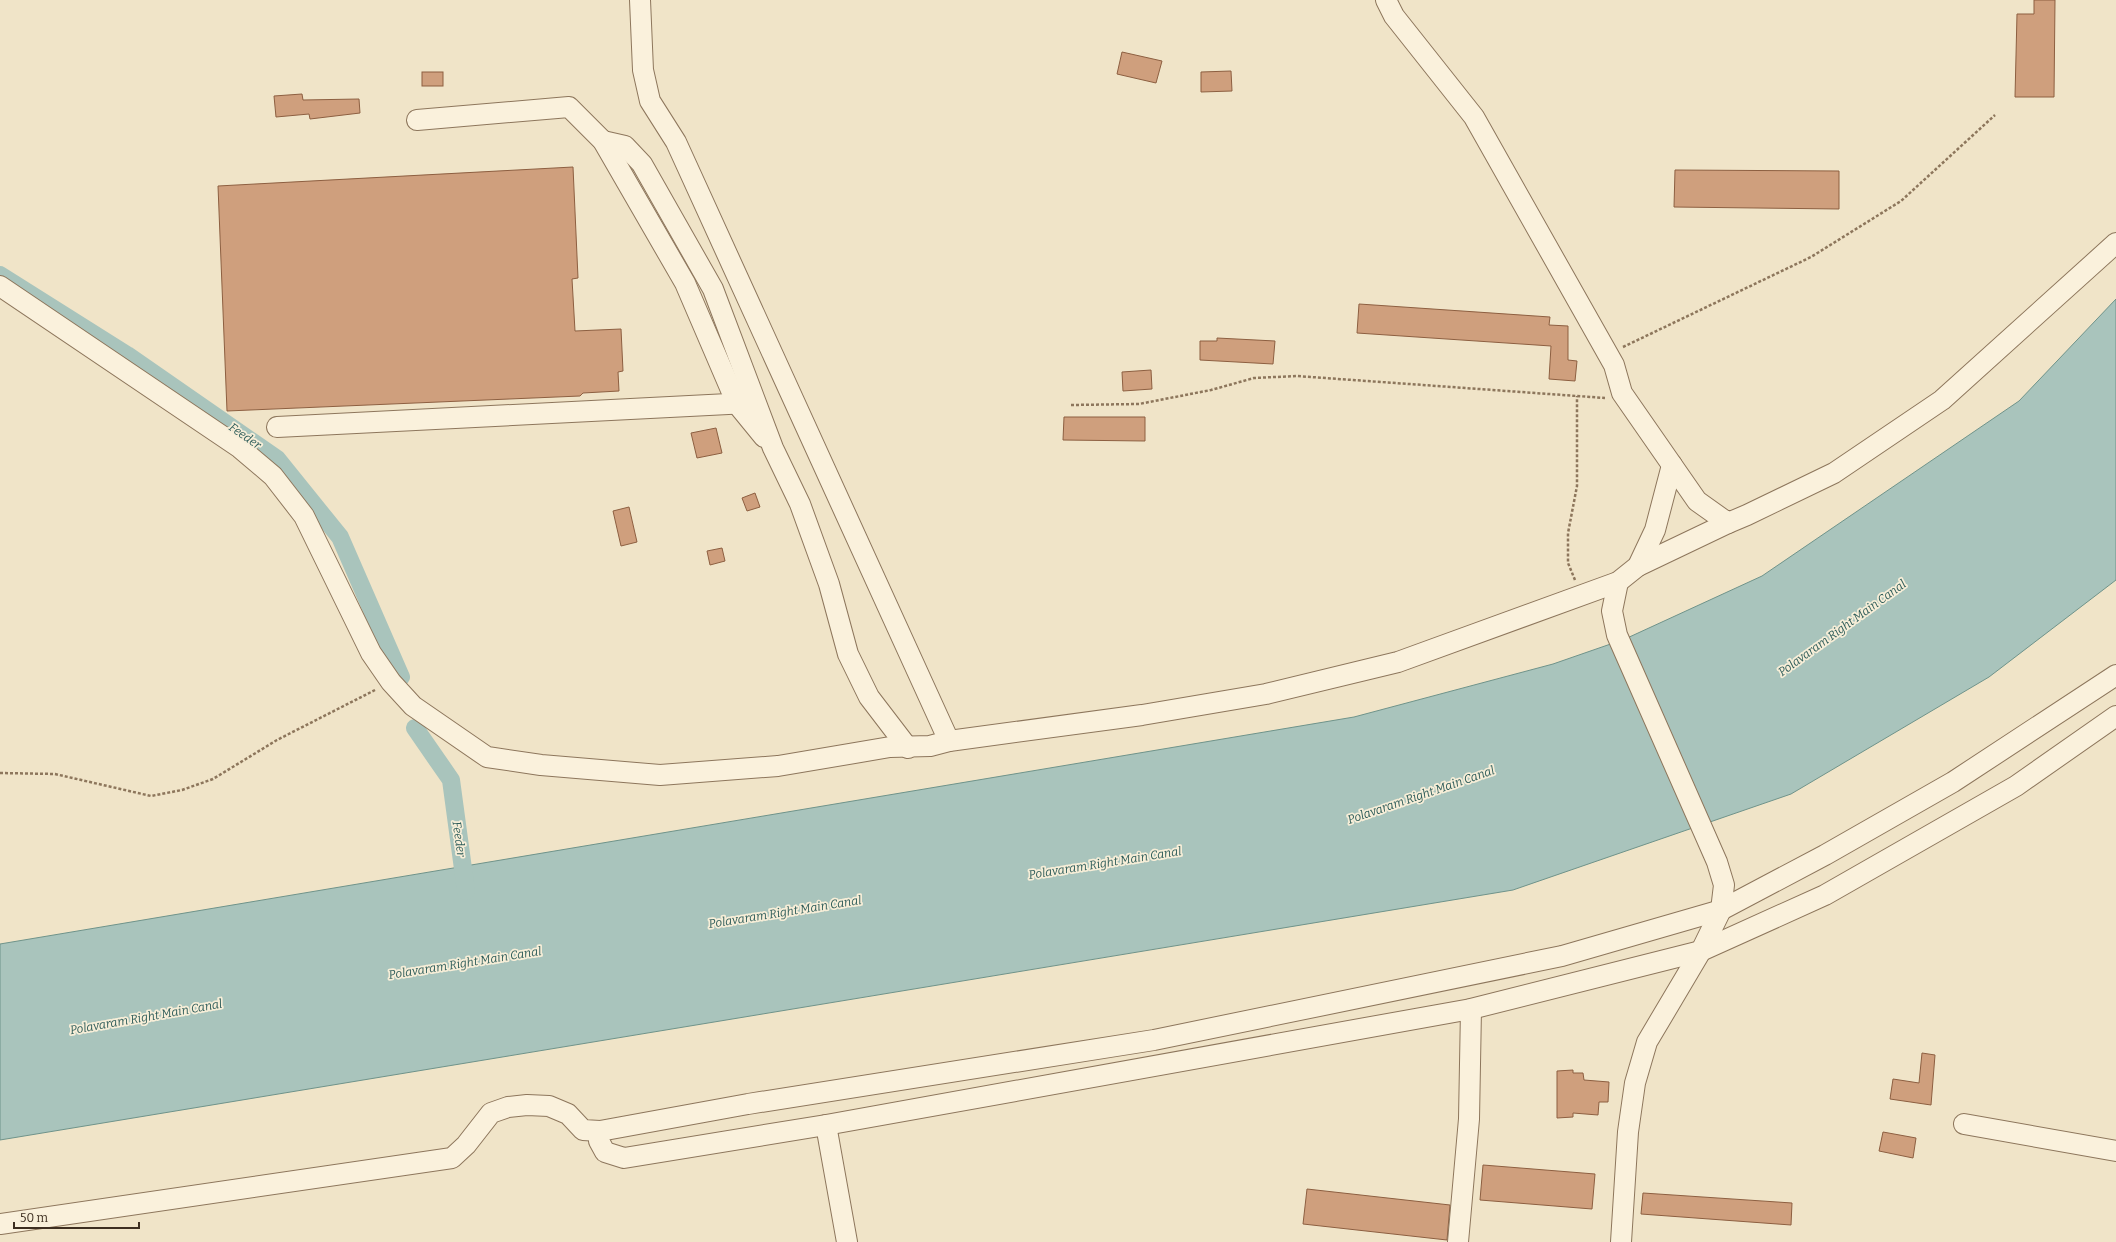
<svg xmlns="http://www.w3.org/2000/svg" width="2116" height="1242" viewBox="0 0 2116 1242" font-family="Bitter,serif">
  <rect width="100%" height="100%" fill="#f0e4c8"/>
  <polygon fill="#a9c4bc" stroke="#6f938a" points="2116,299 2116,580 1989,677 1791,794 1513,890 0,1140 0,944 1354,717 1553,664 1625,639 1762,576 2019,401"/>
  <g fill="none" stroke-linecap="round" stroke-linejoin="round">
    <g stroke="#a9c4bc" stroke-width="18">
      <polyline points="0,275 127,355 277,459 340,537 401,677"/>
      <polyline points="415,728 451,780 466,891"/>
    </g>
  </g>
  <g fill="#cf9f7d" stroke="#8d5f41">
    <polygon points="2034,0 2055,0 2054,97 2015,97 2017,14 2034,14"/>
    <polygon points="1122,52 1162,61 1156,83 1117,74"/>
    <polygon points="1231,71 1232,91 1201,92 1201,72"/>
    <rect x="422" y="72" width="21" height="14"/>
    <polygon points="302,94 303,100 359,99 360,113 310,119 309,114 276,117 274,96"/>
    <polygon points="573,167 578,278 572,279 575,331 621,329 623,371 618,372 619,391 583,393 580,396 227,411 218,186"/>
    <polygon points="1675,170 1839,171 1839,209 1674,207"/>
    <polygon points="1359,304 1550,317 1549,325 1568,326 1568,360 1577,361 1575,381 1549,379 1551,346 1357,333"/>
    <polygon points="1217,338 1275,341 1273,364 1200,360 1200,341 1217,341"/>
    <polygon points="1151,370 1152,389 1123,391 1122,372"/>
    <polygon points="1064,417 1145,417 1145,441 1063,440"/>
    <polygon points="716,428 722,453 697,458 691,433"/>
    <polygon points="755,493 760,507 747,511 742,498"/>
    <polygon points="629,507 637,542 621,546 613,511"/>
    <polygon points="722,548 725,561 710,565 707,551"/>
    <polygon points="1922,1053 1935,1055 1931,1105 1890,1099 1893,1079 1919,1083"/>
    <polygon points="1573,1070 1573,1073 1583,1073 1584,1080 1609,1082 1608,1102 1599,1102 1598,1115 1573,1113 1573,1117 1557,1118 1557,1071"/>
    <polygon points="1883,1132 1916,1138 1913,1158 1879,1151"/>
    <polygon points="1483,1165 1595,1174 1592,1209 1480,1200"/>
    <polygon points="1307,1189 1450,1205 1447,1240 1303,1224"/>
    <polygon points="1643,1193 1792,1203 1791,1225 1641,1214"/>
  </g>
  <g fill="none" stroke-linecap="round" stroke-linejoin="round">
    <g stroke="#8d765c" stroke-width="22">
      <g id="minor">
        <polyline points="640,0 643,70 650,101 676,142 949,741"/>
        <polyline points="1386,0 1394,16 1474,117 1614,365 1622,393 1697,501 1728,523 1747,515 1834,473 1942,400 2116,243"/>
        <polyline points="417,120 569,107 603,141 685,283 737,404 764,437"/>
        <polyline points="603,141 625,146 642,164 713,289 773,448 800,504 829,584 848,654 869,697 908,748"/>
        <polyline points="0,286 240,448 273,476 304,516 371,653 391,682 413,706 487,757 541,765 660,775 778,766 890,747 930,746 949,741 1142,715 1266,694 1398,662 1618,582 1638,566 1655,530 1672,465"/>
        <polyline points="277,427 748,403"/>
        <polyline points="1638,566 1728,523"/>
        <polyline points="1618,582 1612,611 1617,635 1717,862 1724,885 1721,910 1701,951 1647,1042 1635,1083 1628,1132 1621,1242"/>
        <polyline points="1964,1124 2116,1151"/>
        <polyline points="826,1125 847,1242"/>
        <polyline points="600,1131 599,1141 605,1152 624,1158 826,1125 1471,1009 1701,951 1825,895 2016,786 2116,716"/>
        <polyline points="0,1224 452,1158 466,1145 491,1113 508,1107 527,1105 549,1106 568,1114 583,1130 600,1131 748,1104 1154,1040 1562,956 1721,910 1825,855 1953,782 2116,675"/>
        <polyline points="1458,1242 1469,1119 1471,1009"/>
      </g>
    </g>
    <g stroke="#8d765c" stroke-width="2.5" stroke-dasharray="3 2" stroke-linecap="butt">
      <polyline points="1623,347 1811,257 1901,201 1995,115"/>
      <polyline points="1071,405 1139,404 1211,390 1254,378 1297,376 1605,398"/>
      <polyline points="1575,580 1568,563 1568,533 1577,486 1577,396"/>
      <polyline points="0,773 55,774 151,796 182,790 213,779 277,740 375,690"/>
    </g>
    <use href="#minor" stroke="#faf1dc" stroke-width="20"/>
  </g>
  <g text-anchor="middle" stroke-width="3.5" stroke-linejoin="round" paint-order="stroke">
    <g font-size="12" font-style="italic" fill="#2f5d5a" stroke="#f7eed8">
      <text transform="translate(245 436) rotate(35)" y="4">Feeder</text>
      <text transform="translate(1842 628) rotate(-36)" y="4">Polavaram Right Main Canal</text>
      <text transform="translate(1421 795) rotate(-19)" y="4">Polavaram Right Main Canal</text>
      <text transform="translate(459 839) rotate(82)" y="4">Feeder</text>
      <text transform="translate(1105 863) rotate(-9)" y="4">Polavaram Right Main Canal</text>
      <text transform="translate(785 912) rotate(-9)" y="4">Polavaram Right Main Canal</text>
      <text transform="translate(465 963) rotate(-9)" y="4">Polavaram Right Main Canal</text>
      <text transform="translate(146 1017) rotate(-10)" y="4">Polavaram Right Main Canal</text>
    </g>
  </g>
  <path d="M14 1222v6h125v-6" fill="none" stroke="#3d2e20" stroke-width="2"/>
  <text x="20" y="1222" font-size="12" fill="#3d2e20" stroke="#f7eed8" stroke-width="3" paint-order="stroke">50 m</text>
</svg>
